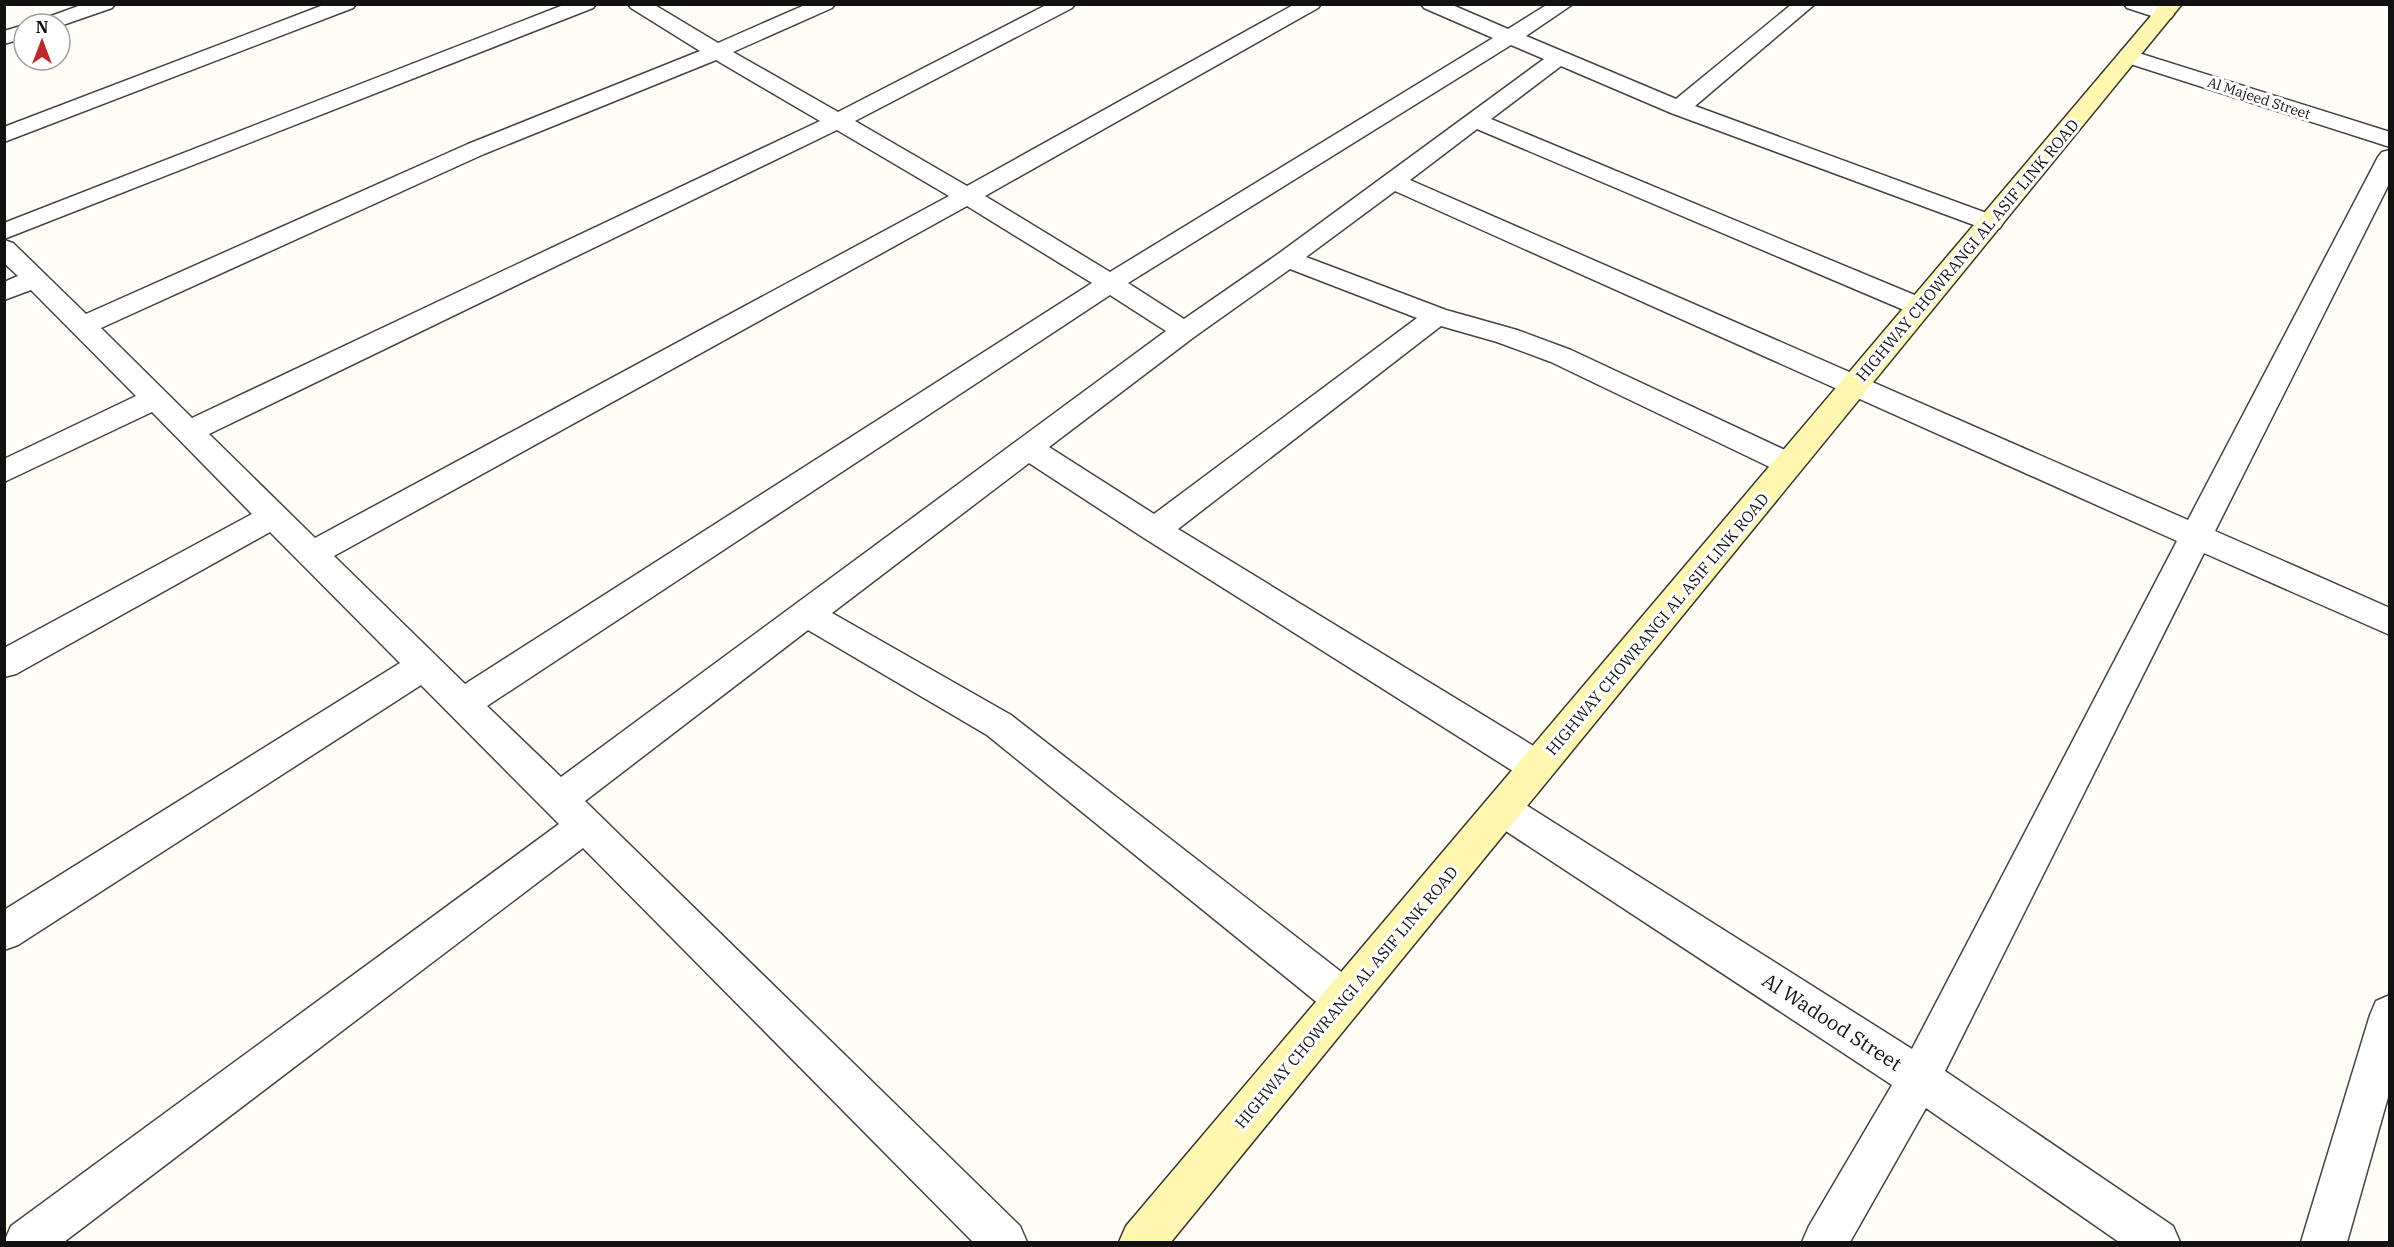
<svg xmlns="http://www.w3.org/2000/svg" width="2394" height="1247" viewBox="0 0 2394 1247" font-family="'IBM Plex Serif',serif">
  <rect width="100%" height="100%" fill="#fffdf5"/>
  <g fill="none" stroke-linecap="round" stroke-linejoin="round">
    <g stroke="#444" stroke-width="3">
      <g id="street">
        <polygon points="84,4 115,4 112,8 60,26 60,24 37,24 40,20"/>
        <polygon points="326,4 356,4 353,8 4,142 4,127"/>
        <polygon points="566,4 596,4 593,8 4,239 4,223"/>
        <path d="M628,4H653L718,43L807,4H835L832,8L733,52L838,112L1048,4H1075L1072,8L855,121L967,186L1295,4H1321L1318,8L985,196L1110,272L1493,38L1424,8L1421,4H1450L1508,29L1548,4H1573L1526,36L1676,99L1792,4H1815L1695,106L2000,218L2003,223L2000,228L1991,230L1982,228L1671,113L1561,66L1491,119L1929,301L1933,307L1929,313L1920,315L1911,313L1477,129L1410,180L2188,520L2378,157L2382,152L2390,150V182L2215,531L2390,608V635L2204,553L1945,1071L2173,1226L2180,1242H2119L1926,1108L1850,1242H1802L1809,1226L1892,1085L1489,820L1484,809L1489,798L1502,793L1515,798L1912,1049L2177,541L1395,191L1306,257L1446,310L1517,330L1571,350L1800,457L1804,464L1800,471L1789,474L1778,471L1551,362L1497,342L1441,326L1178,529L1550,756L1555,767L1550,778L1537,782L1524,778L1144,538L1029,463L832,613L1011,715L1358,985L1364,999L1358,1013L1344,1018L1330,1013L987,735L808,630L585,801L1020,1226L1027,1242H973L583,848L64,1242H4L11,1226L559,824L421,685L18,945L4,950V910L400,663L270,532L16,674L4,677V648L252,514L152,412L4,482V459L136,396L31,290L4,300V282L18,276L4,263V240L13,243L86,314L468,144L700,51L631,8ZM1511,45L1544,59L1278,254L1184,319L1128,283ZM716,60L820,121L192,418L101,328L484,154ZM837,130L949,196L315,538L209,434ZM967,206L1092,283L465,684L334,556ZM1290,269L1417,318L1154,514L1049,447L1194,337ZM1110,295L1166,331L561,777L487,706Z"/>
        <path d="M2124,4C2139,4 2165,0 2174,14L2171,18L2164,20L2127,8Z"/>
        <polygon points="24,25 24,38 4,44 4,31"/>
        <polygon points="2129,50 2390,132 2390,147 2121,61 2118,56 2121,51"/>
        <polygon points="2390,995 2390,1090 2347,1242 2301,1242 2370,1015 2376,1001"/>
      </g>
    </g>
    <g stroke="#333" stroke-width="3">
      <polygon id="secondary" points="2161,4 2182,4 1171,1242 1119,1242 1126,1226"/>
    </g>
    <use href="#street" fill="#fff" fill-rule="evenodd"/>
    <use href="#secondary" fill="#fff6b0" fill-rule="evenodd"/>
  </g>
  <g text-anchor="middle" stroke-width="6" stroke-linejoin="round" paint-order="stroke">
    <g font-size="14" fill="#111" stroke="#fff">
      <text transform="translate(2259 98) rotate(18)" y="5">Al Majeed Street</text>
    </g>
    <g font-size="16" fill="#111" stroke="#fff">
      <text transform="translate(1967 250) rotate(-50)" y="6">HIGHWAY CHOWRANGI AL ASIF LINK ROAD</text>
      <text transform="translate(1657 624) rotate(-50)" y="6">HIGHWAY CHOWRANGI AL ASIF LINK ROAD</text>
      <text transform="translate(1346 997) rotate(-50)" y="6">HIGHWAY CHOWRANGI AL ASIF LINK ROAD</text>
    </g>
    <g font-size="20" fill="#111" stroke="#fff">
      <text transform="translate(1832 1022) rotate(33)" y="7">Al Wadood Street</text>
    </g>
  </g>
  <rect width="2394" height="1247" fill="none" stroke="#111111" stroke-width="12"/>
  <g transform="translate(42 42)"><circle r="28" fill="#ffffff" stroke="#a0a0a0" stroke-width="1.5"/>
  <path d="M0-4.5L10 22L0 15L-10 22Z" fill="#c4262e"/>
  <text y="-9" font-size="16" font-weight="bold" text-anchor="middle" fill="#111111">N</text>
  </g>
</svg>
